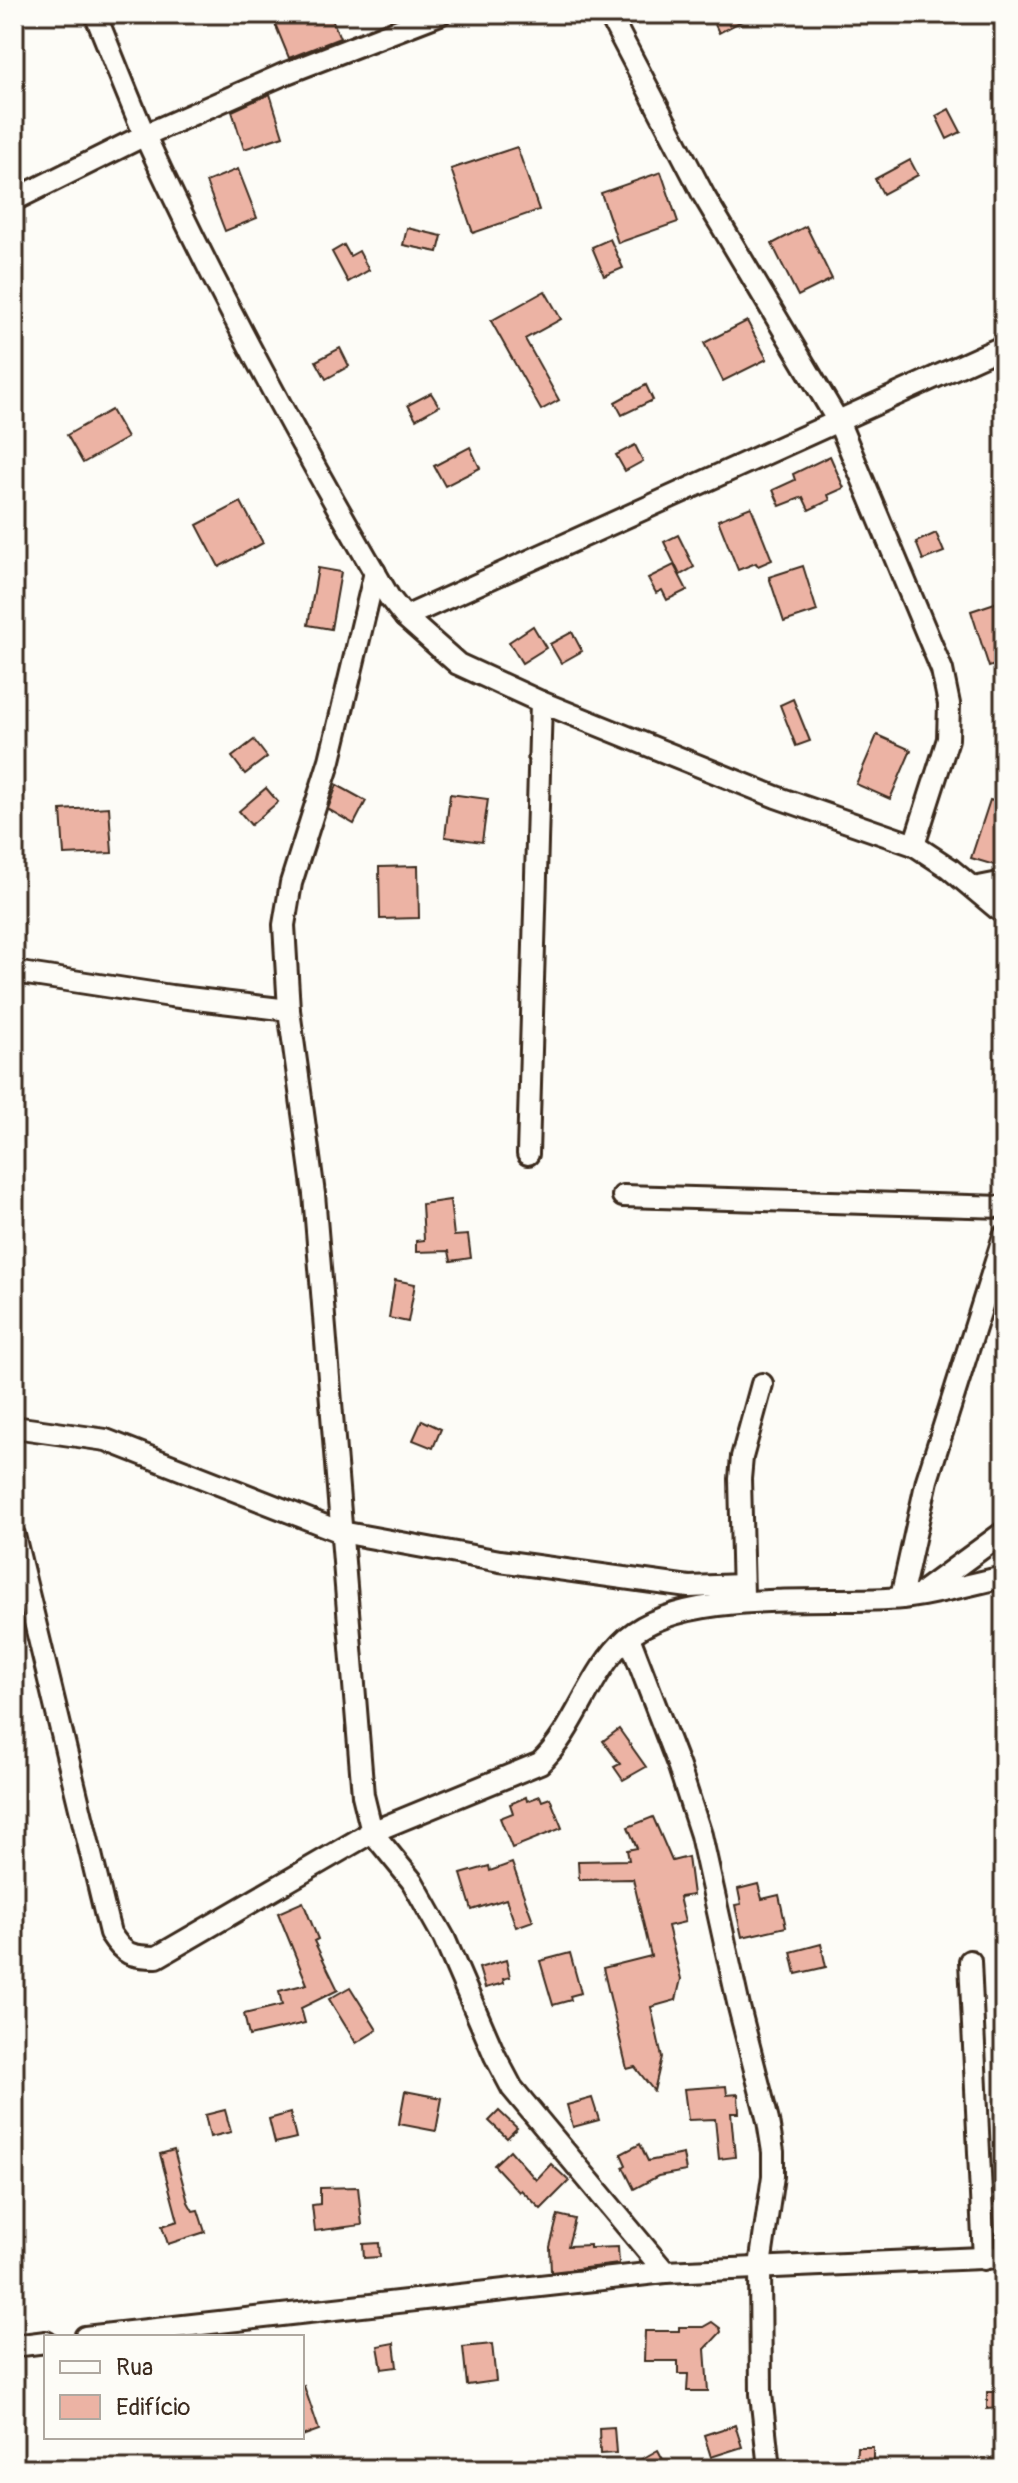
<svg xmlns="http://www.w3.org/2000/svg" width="1018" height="2483" viewBox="0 0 1018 2483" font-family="Pangolin,sans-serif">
  <rect width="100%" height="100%" fill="#fdfcf7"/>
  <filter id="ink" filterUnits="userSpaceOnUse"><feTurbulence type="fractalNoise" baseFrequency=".0125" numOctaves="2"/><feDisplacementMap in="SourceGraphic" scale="16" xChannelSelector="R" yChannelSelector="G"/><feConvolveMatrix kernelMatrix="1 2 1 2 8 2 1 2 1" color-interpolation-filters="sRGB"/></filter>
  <g filter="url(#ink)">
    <g fill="#ecb3a4" stroke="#3b2a1e" stroke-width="2">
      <polygon points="271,14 330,14 340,38 289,58"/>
      <polygon points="710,14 755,14 719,33"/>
      <polygon points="270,94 283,136 244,149 232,111"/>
      <polygon points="949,109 961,132 947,139 936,116"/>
      <polygon points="517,147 539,210 473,233 451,169"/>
      <polygon points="910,160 918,175 883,194 875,179"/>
      <polygon points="238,169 257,218 225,231 206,182"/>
      <polygon points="661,172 678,222 618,243 601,193"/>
      <polygon points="806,226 832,279 798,296 772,244"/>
      <polygon points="407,228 442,236 438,252 403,245"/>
      <polygon points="610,239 623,268 604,276 592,247"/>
      <polygon points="344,245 350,256 359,251 369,270 348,282 332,252"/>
      <polygon points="545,291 561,319 525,339 559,400 541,410 491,321"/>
      <polygon points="747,321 767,359 723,381 704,343"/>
      <polygon points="340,348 349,366 326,379 316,361"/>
      <polygon points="646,385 653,400 622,415 615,402"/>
      <polygon points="431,393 439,406 416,419 408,405"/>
      <polygon points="111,410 127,438 83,463 67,435"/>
      <polygon points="635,445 643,461 625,471 616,455"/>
      <polygon points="470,447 480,468 445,486 434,466"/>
      <polygon points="830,456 844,488 828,495 830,500 809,510 803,497 780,506 773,490 795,480 793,474"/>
      <polygon points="241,502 263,543 219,567 197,525"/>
      <polygon points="751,507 772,560 758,566 756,563 738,570 718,520"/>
      <polygon points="936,533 944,552 923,560 916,542"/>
      <polygon points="678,535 694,567 680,575 664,542"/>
      <polygon points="674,565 687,590 667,600 662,590 656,593 648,578"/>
      <polygon points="803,566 817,611 784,622 769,577"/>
      <polygon points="318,568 341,572 331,629 308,625"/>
      <polygon points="1004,600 1004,662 989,667 971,611"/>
      <polygon points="533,626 546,648 522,663 509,642"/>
      <polygon points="572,632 582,651 561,663 550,644"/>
      <polygon points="793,699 810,741 796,746 780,705"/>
      <polygon points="877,735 911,750 890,799 856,784"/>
      <polygon points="254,740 267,757 245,774 232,757"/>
      <polygon points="337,785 366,801 354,824 328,809"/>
      <polygon points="266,788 278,802 251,825 239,811"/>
      <polygon points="450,794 488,799 482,842 445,837"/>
      <polygon points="990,800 1004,804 1004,868 971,858"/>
      <polygon points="109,807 112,853 64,855 61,810"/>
      <polygon points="418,866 419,918 380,919 379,867"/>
      <polygon points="450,1200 454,1236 468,1235 471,1258 451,1261 449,1251 416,1252 416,1241 424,1240 422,1204"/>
      <polygon points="395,1280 415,1284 408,1322 389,1318"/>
      <polygon points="422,1420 441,1429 433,1448 413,1440"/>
      <polygon points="619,1729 646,1767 623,1780 614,1767 620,1764 603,1741"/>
      <polygon points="540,1796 542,1801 550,1798 562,1828 512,1848 500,1818 513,1813 510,1804 526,1797 527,1801"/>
      <polygon points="653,1817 672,1861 688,1857 693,1895 679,1897 685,1922 668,1926 681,1979 676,2000 651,2007 662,2057 654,2091 635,2067 627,2069 603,1968 651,1956 633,1879 579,1880 578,1861 629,1860 627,1850 637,1848 628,1827"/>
      <polygon points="512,1863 533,1921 516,1927 506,1899 472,1910 461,1874 489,1866 490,1871"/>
      <polygon points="758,1884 762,1899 779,1895 786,1927 742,1937 735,1905 741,1904 738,1889"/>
      <polygon points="303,1902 318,1939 314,1941 338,1990 301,2008 305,2023 249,2036 244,2014 282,2005 279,1991 307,1984 278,1913"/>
      <polygon points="821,1944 826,1967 796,1974 791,1952"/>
      <polygon points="570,1953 581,1993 570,1996 571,2000 553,2005 540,1961"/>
      <polygon points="506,1960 510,1977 503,1979 504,1983 485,1988 479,1968"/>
      <polygon points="350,1987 377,2030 356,2043 329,1999"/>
      <polygon points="726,2086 727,2095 738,2094 739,2113 731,2113 735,2157 719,2159 715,2119 688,2120 684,2089"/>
      <polygon points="405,2091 442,2098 436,2131 399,2124"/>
      <polygon points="592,2098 599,2120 573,2127 567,2105"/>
      <polygon points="225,2110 231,2132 210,2137 205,2115"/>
      <polygon points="499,2111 517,2128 507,2138 489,2121"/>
      <polygon points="290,2113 296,2138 275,2143 269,2119"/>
      <polygon points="640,2144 648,2161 683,2154 686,2171 658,2176 634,2189 623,2167 626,2165 621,2154"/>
      <polygon points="174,2150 188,2202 193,2211 198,2210 205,2232 168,2244 162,2226 178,2221 160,2154"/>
      <polygon points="510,2150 536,2180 551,2164 569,2181 541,2209 521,2190 519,2192 494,2165"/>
      <polygon points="358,2187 362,2225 315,2231 312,2205 320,2204 320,2188"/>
      <polygon points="558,2215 575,2219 568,2246 590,2245 590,2248 618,2247 619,2264 551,2272 550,2247"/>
      <polygon points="379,2243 380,2257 364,2258 363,2244"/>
      <polygon points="712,2322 720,2328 721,2332 705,2349 708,2391 687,2391 688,2374 678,2374 678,2361 644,2361 645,2331 679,2331 679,2327 703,2327"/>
      <polygon points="394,2343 397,2367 382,2369 378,2346"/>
      <polygon points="492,2344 496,2381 467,2385 463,2347"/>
      <polygon points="304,2386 319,2430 302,2436 302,2387"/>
      <polygon points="987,2392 1001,2392 1002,2408 987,2409"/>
      <polygon points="735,2425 742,2447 711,2457 704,2435"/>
      <polygon points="614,2427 616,2453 600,2454 599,2428"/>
      <polygon points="857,2447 873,2447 873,2469 856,2469"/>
      <polygon points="658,2450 668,2469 624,2469"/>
    </g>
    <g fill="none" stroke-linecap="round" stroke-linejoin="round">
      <g stroke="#3b2a1e" stroke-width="26">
        <g id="minor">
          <path d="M95,14C112,55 128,97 146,138C218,295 302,448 389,597L405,617L458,664L541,702L776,797L914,845L949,868L1004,914"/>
          <polyline points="609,14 704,196 839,423 942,670 949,704 948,739 914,845"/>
          <polyline points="14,200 145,135 284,74 440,14"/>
          <polyline points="375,572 330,760 291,883 284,925 289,1010 314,1194 363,1795 372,1832 412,1881 444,1938 495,2056 512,2088 665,2272"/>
          <polyline points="405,617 1004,346"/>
          <polyline points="974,888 1004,882"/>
          <polyline points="14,972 171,996 289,1010"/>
          <polyline points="528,1154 541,702"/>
          <polyline points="623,1196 1004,1207"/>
          <polyline points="14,1427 106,1440 341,1532 500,1561 689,1587 742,1585"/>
          <path d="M14,1535L110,1933C124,1955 131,1957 157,1957L372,1832L540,1763C577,1728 589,1672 627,1638C685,1587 828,1605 902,1598C936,1594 971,1584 1004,1577"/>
          <polyline points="925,1590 1004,1532"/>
          <polyline points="743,1595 740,1479 742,1457 762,1384"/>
          <polyline points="901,1598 927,1480 1004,1236"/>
          <polyline points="629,1637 679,1767 701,1835 739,2007 768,2121 773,2152 773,2176 760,2266 761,2394 769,2469"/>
          <polyline points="970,1961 984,2259"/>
          <polyline points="85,2337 665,2272 1004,2257"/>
          <polyline points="14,2346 46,2342"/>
        </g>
      </g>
      <use href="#minor" stroke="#fdfcf7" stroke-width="20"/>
    </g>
  </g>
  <rect width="1018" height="2483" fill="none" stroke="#fdfcf7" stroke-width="48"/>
  <rect x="24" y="24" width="970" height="2435" fill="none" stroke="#3b2a1e" stroke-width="3" filter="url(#ink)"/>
  <rect x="44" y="2335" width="260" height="104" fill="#fdfcf7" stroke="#afa8a0" stroke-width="2"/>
  <rect x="60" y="2361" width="40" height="12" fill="#fdfcf7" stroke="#afa8a0" stroke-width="2"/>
  <text x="116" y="2375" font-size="24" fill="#3b2a1e">Rua</text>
  <rect x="60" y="2395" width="40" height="24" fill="#ecb3a4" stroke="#afa8a0" stroke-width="2"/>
  <text x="116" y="2415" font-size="24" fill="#3b2a1e">Edifício</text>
</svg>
